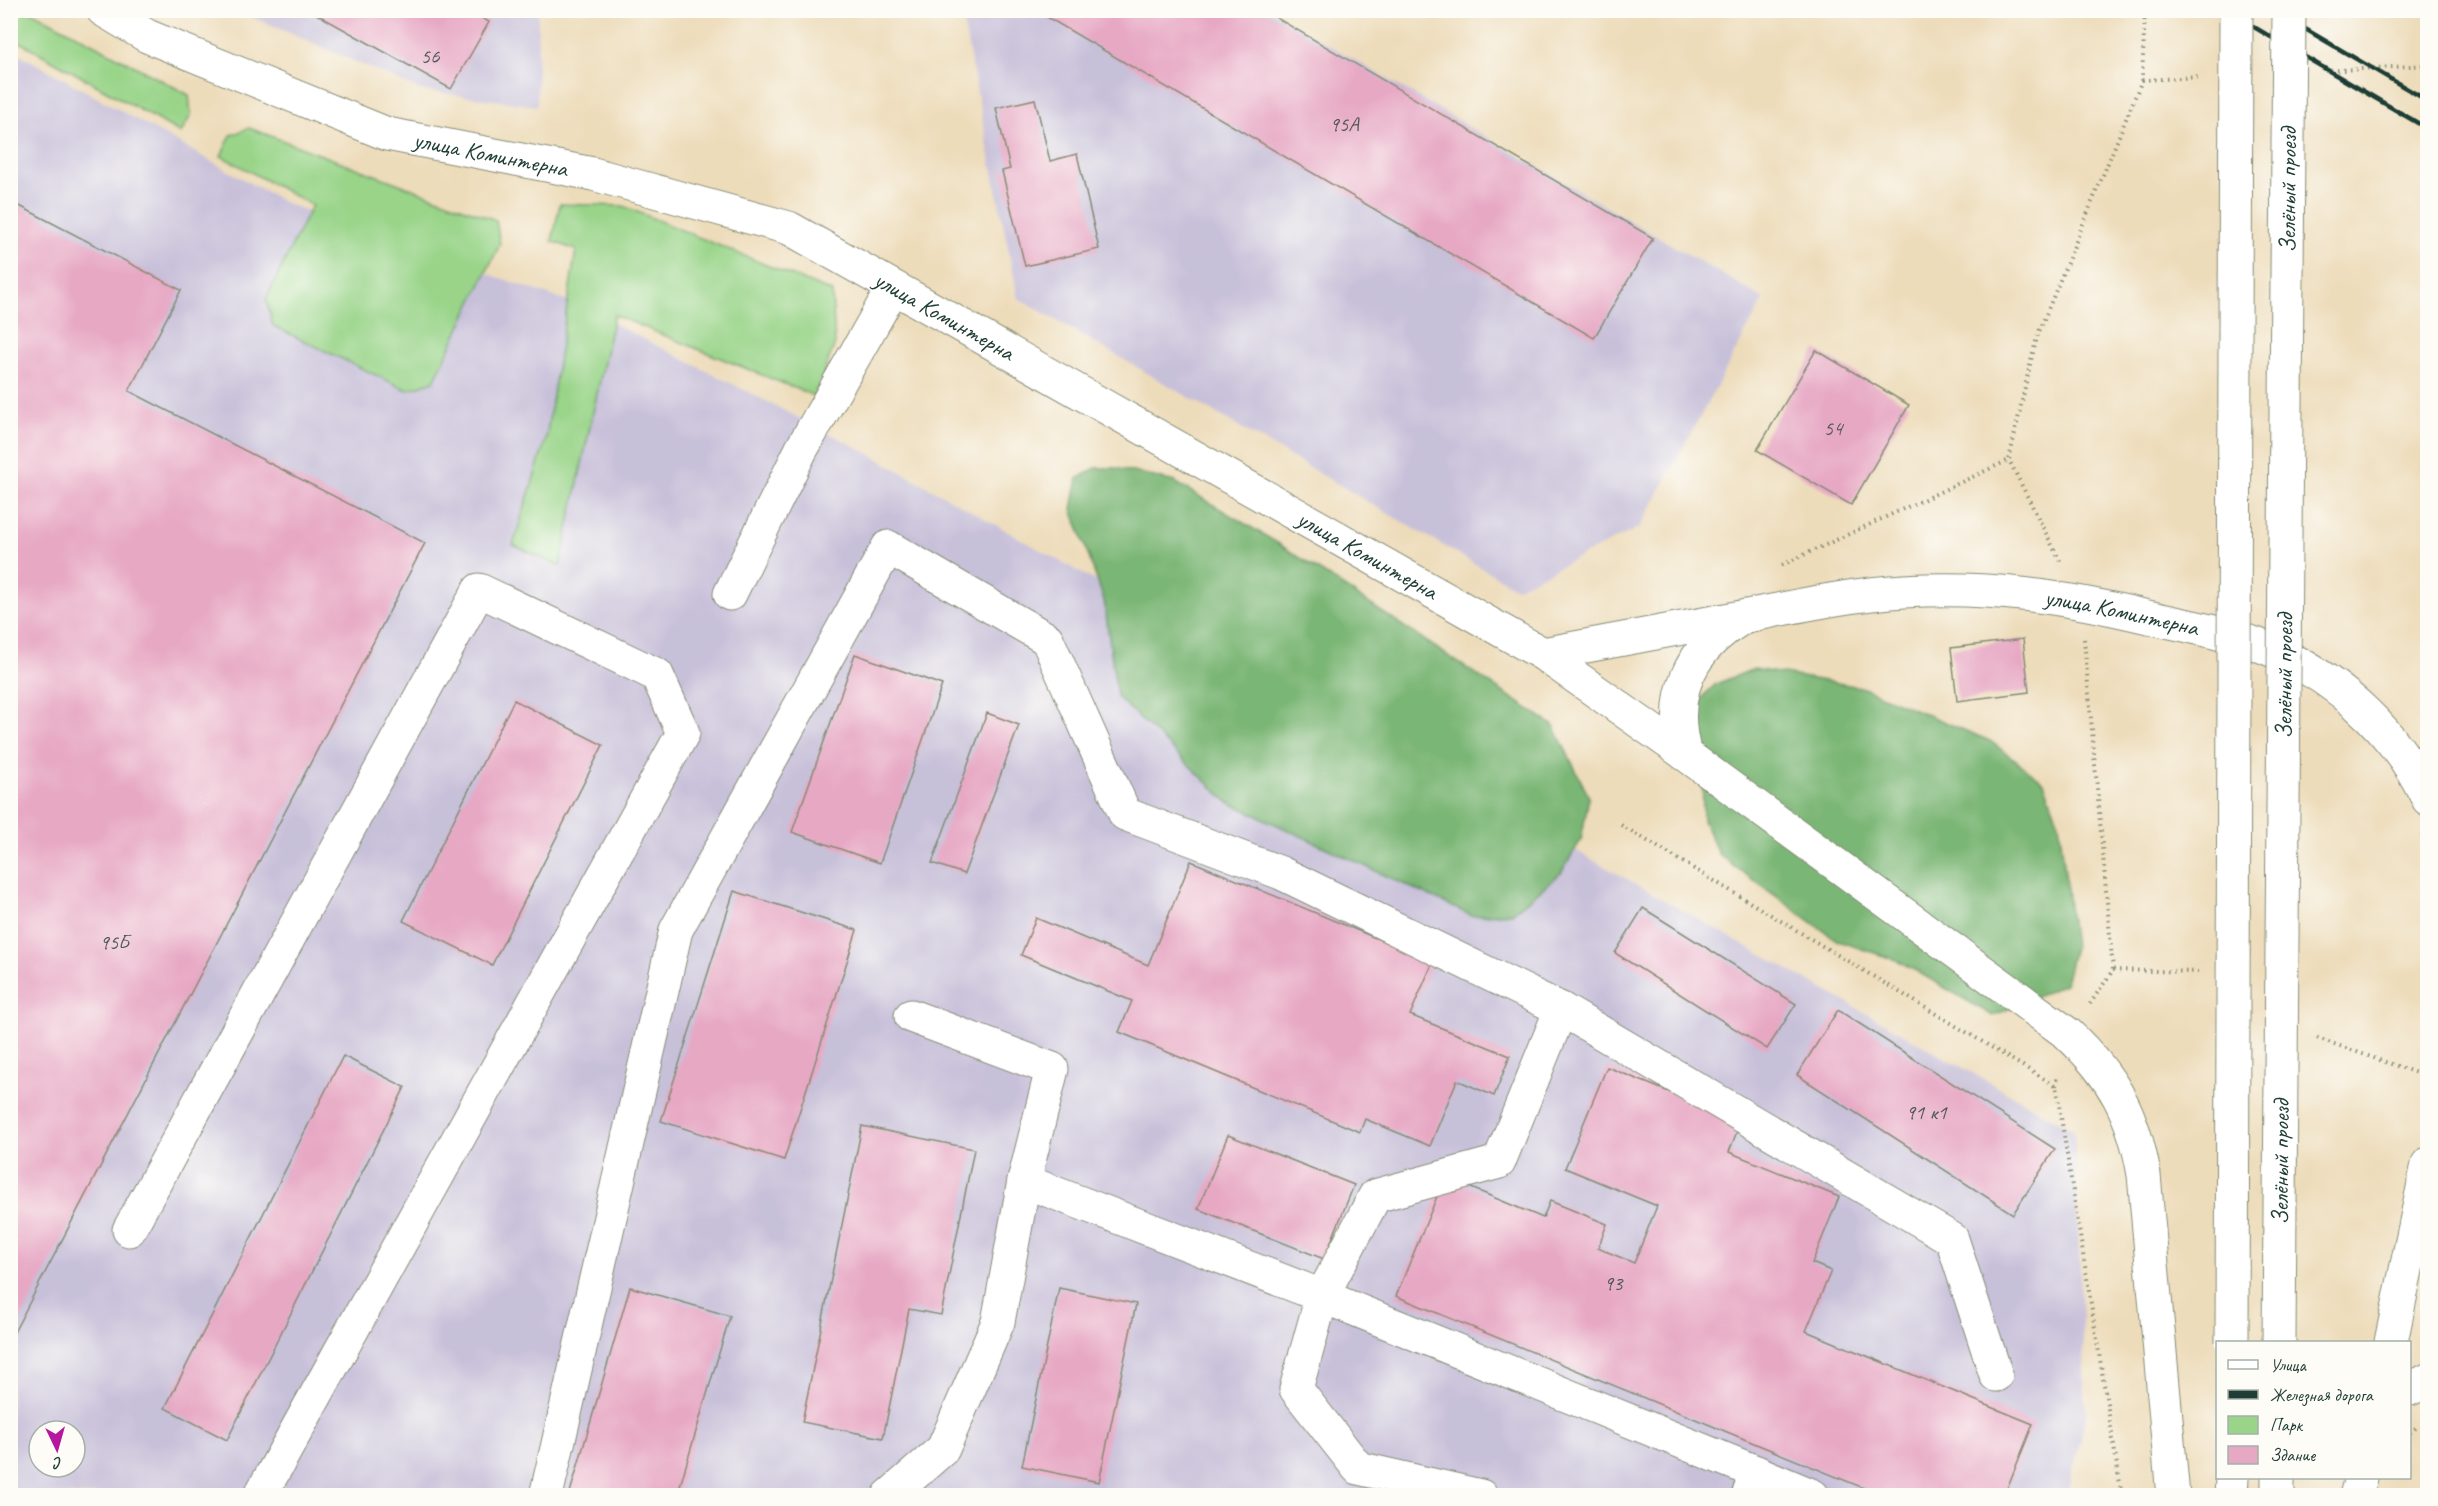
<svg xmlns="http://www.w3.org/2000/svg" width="2438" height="1506" viewBox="0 0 2438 1506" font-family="Caveat,sans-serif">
  <rect width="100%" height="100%" fill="#fdfcf7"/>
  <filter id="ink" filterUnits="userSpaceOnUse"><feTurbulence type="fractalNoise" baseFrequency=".0167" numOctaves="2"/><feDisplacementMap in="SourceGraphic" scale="12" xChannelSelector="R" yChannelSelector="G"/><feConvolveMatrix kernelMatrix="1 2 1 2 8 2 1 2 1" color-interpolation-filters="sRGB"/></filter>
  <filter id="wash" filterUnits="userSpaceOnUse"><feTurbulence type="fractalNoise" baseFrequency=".008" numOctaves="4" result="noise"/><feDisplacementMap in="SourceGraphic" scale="24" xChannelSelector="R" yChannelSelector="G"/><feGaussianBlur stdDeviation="1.35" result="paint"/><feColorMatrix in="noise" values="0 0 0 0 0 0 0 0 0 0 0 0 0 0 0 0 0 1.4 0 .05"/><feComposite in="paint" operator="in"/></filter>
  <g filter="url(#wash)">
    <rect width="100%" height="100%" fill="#eddcba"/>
    <g fill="#c7c0d9" fill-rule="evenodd">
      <polygon points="239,11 538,11 537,106 420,90"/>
      <polygon points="961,11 1271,11 1764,299 1640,527 1516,588 1018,298"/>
      <path d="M10,49L288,204L575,304L866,452L2074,1130L2086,1415L2067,1495H11ZM39,1431H75V1467H39Z"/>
    </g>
    <g fill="#99d489" stroke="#5c885e" stroke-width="1.5">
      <polygon points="11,10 31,11 189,95 191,115 181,133 11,37"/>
      <polygon points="249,128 496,220 500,244 434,381 407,390 273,326 266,299 312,205 221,156 231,135"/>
      <polygon points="560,204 623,206 832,292 835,344 814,396 614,315 560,566 513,545 546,439 576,250 552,241"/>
    </g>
    <g fill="#7ab675" stroke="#4c7a54" stroke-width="1.5">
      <polygon points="1096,468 1116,468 1175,482 1279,544 1554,726 1589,797 1581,840 1561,873 1512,913 1472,916 1228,802 1117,697 1104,600 1072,509 1078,478"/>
      <polygon points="1754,669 1861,687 1990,741 2044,782 2059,823 2074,947 2065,984 1993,1016 1899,961 1838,941 1719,855 1703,820 1701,698 1716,684"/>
    </g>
    <g id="blocks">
      <g fill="#e7a8c4">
        <polygon points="309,10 468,10 489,22 451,89"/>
        <polygon points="1035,10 1263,10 1653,238 1594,338"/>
        <polygon points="1035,99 1050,161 1077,154 1099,249 1025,266 1002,171 1010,169 996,108"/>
        <polygon points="10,201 181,290 129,391 425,543 10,1340"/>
        <polygon points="1816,350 1909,405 1851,505 1757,450"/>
        <polygon points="2023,639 2029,692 1957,701 1951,648"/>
        <polygon points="855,654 942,685 880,863 792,832"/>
        <polygon points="514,700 603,745 492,965 403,921"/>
        <polygon points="987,713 1019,725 964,874 932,863"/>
        <polygon points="1191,861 1433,962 1410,1015 1510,1056 1494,1096 1457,1080 1430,1146 1365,1119 1360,1132 1119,1032 1132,1001 1021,955 1036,918 1148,965"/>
        <polygon points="734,891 857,930 784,1160 661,1121"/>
        <polygon points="1643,908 1796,1004 1767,1049 1615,953"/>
        <polygon points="1838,1010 2055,1149 2013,1214 1797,1075"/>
        <polygon points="343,1056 405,1087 227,1440 165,1408"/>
        <polygon points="1607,1067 1741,1121 1729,1152 1839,1197 1812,1263 1831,1271 1806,1331 2033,1424 2004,1496 1883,1496 1396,1296 1445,1177 1543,1218 1550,1201 1607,1224 1598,1248 1634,1263 1657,1206 1565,1168"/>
        <polygon points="862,1126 974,1149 941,1315 909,1309 883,1438 802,1422"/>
        <polygon points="1228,1135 1354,1185 1324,1259 1198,1209"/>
        <polygon points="630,1287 730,1316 677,1496 569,1496"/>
        <polygon points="1059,1288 1136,1304 1099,1482 1022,1466"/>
      </g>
    </g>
  </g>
  <g filter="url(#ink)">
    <use href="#blocks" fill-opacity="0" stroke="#868c77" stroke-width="1.5"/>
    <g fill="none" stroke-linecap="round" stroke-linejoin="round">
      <g stroke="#868c77" stroke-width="35">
        <g id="minor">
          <path id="s1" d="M103,10L147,36L387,134L593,174L789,228L1543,654L1685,754L2068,1034C2113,1076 2134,1115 2144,1175L2173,1496"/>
          <polyline points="730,594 801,450 893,288"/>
          <path id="s2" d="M1543,654C1612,641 1682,628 1752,615C1802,605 1853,594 1904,591C1990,586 2065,597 2148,617C2184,625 2221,632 2256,644C2330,671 2394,727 2428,799"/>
          <path d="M1685,754C1669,697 1688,651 1739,620"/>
          <polyline points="1024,1181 1322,1296 1296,1389 1358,1468 1481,1496"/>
          <polyline points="129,1230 479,590 657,675 683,733 260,1496"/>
          <polyline points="2391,1342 2428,1164"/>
          <polyline points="2410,1389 2428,1380"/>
          <polyline points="1756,1472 1322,1296 1375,1196 1499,1162 1561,1009 1952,1239 1996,1375"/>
          <polyline points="546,1496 676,930 888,547 1047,639 1125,814 1281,873 1561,1009"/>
          <polyline points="889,1496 943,1449 998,1322 1024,1181 1052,1069 911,1016"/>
          <polyline points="1748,1496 1756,1472 1813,1496"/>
          <polyline points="2356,1496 2361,1478"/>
        </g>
      </g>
      <g stroke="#868c77" stroke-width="35">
        <g id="major">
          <polyline points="2231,1496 2232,1478"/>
          <polyline points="2278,1496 2278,1478"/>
        </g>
      </g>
      <g stroke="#868c77" stroke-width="4" stroke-dasharray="1.5 4.5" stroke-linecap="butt">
        <polyline points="2325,71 2428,65"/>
        <polyline points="2142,80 2201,77"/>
        <polyline points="2060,561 2009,460 2031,360 2038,334 2142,80 2145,10"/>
        <polyline points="1782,565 2009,460"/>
        <polyline points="2084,639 2113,970 2090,1004"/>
        <polyline points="1621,825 2056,1086 2122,1496"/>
        <polyline points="2422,835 2428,855"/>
        <polyline points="2113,970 2198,972"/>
        <polyline points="2317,1038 2428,1077"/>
        <polyline points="2422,1075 2428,1045"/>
        <polyline points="2056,1086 2058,1075"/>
        <polyline points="2410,1433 2418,1426"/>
      </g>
      <use href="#minor" stroke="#fff" stroke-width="33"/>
      <use href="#major" stroke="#fff" stroke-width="33"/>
      <g stroke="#1f3d34" stroke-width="4.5">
        <polyline points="2225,10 2428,129"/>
        <polyline points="2273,10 2428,101"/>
      </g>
      <g stroke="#868c77" stroke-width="35" stroke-linecap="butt">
        <g id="major-bridge">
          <polyline points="2232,1342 2236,10"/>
          <path id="s3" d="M2279,1342L2289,10"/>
        </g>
      </g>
      <use href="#major-bridge" stroke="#fff" stroke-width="33"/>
    </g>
  </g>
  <g text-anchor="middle" stroke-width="5" stroke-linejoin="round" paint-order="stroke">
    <g font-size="21" fill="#515858">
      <text x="430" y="63">56</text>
      <text x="1344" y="131">95А</text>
      <text x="1833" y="435">54</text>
      <text x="114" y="949">95Б</text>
      <text x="1926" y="1119">91 к1</text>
      <text x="1613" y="1290">93</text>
    </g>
    <g font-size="24" fill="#1f3d34" stroke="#fdfcf7">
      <text dy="8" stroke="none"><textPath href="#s1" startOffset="416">улица Коминтерна</textPath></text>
      <text dy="8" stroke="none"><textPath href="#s3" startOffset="1152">Зелёный проезд</textPath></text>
      <text dy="8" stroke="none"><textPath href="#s1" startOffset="902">улица Коминтерна</textPath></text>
      <text dy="8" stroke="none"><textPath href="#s1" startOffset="1388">улица Коминтерна</textPath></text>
      <text dy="8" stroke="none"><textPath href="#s2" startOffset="586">улица Коминтерна</textPath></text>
      <text dy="8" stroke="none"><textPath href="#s3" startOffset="666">Зелёный проезд</textPath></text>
      <text dy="8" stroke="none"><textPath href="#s3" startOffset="180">Зелёный проезд</textPath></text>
    </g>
  </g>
  <rect width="2438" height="1506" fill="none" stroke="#fdfcf7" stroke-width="36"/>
  <rect x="2216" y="1341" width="195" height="138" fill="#fdfcf7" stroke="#a4b0a9" stroke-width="1.5"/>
  <rect x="2228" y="1360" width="30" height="9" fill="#ffffff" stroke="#a4b0a9" stroke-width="1.5"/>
  <text x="2270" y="1371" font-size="18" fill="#1f3d34">Улица</text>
  <rect x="2228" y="1390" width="30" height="9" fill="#1f3d34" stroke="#a4b0a9" stroke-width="1.5"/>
  <text x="2270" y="1401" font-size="18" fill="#1f3d34">Железная дорога</text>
  <rect x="2228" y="1416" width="30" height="18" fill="#99d489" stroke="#a4b0a9" stroke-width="1.5"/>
  <text x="2270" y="1431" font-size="18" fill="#1f3d34">Парк</text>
  <rect x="2228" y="1446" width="30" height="18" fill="#e7a8c4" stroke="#a4b0a9" stroke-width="1.5"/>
  <text x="2270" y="1461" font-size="18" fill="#1f3d34">Здание</text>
  <g transform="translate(57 1449) rotate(175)"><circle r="28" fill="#fdfcf7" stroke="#a4b0a9" stroke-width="1.5"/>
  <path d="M0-4.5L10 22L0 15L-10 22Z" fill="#b5179e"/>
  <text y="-9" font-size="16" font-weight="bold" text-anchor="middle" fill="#1f3d34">С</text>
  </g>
</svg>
